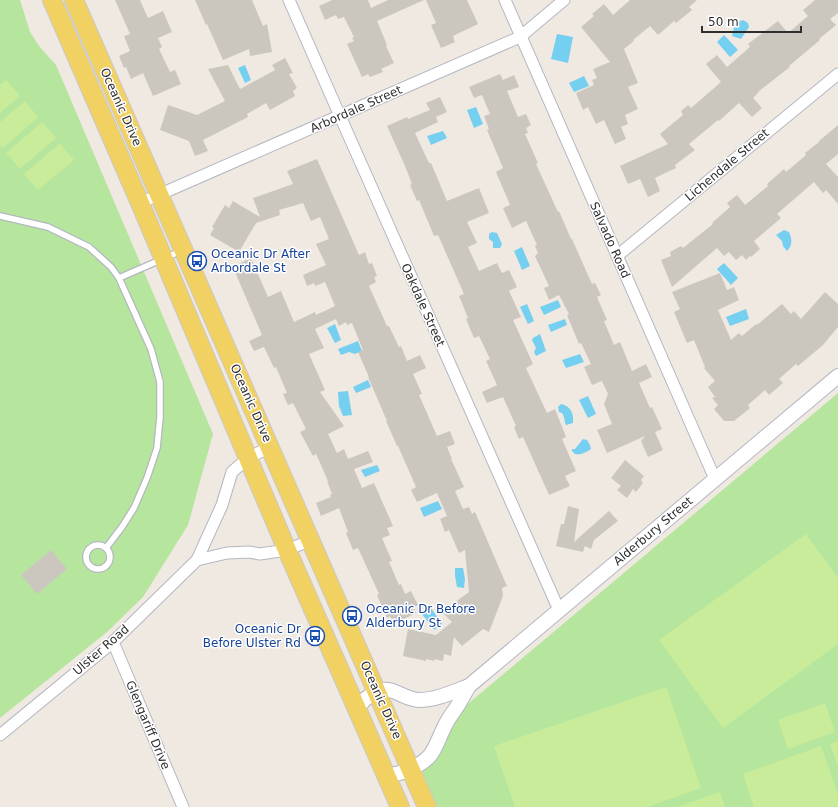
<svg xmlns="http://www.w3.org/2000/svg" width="838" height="807" viewBox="0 0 838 807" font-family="'DejaVu Sans',sans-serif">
  <rect width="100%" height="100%" fill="#efe9e1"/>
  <g fill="#b6e59e">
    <polygon points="0,0 20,0 30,32 39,46 56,65 213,434 188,525 143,597 107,632 0,718"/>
    <polygon points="838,393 838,807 435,807 422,779 423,771 447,732 463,708"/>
  </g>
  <g fill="#c9ec9a">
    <polygon points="6,80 20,96 0,113 0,85"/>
    <polygon points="25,101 38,117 3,148 0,145 0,122"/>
    <polygon points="42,122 56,138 20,169 6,153"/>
    <polygon points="60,143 74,160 38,190 24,174"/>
    <polygon points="806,534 838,578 838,644 723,728 659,640"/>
    <polygon points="666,687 701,788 647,807 515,807 494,746"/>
    <polygon points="825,703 835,732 788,749 778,720"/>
    <polygon points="838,741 838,767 830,744"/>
    <polygon points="821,746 838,794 838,807 754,807 743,774"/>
    <polygon points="720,792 725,807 677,807"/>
  </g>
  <g fill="#75cff0">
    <polygon points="743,20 748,23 749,27 741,39 732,36 735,23"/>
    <polygon points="557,34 573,37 568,63 551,59"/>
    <polygon points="724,35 738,50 730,57 717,42"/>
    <polygon points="245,65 251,80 245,83 238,68"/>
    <polygon points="584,76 589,86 574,92 569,83"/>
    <polygon points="476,107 483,124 474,128 467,110"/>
    <polygon points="443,131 447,138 431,145 427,136"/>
    <path d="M784,230L789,232C792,239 793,245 787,251L783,246L782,241L776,235Z"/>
    <polygon points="492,232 497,233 502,244 500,248 493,248 493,242 489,239 489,234"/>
    <polygon points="522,247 530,266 522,270 514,251"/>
    <polygon points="724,263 738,278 731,285 717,269"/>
    <polygon points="558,300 561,307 544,315 540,307"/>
    <polygon points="527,304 534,321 528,324 520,307"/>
    <polygon points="746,309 749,319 730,326 726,317"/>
    <polygon points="565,319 567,325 551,332 548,325"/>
    <polygon points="335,324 341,340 335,343 327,328"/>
    <polygon points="540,334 546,351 536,356 534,352 536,348 532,340 533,338"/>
    <polygon points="358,341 362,351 355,354 349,352 341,355 338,349"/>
    <polygon points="580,354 584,362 566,368 562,360"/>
    <polygon points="368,380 371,387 356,393 353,387"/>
    <polygon points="348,391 352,415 343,416 339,406 338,392"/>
    <polygon points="588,396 596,414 588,418 579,400"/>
    <path d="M561,404C571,406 574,414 573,423L566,425C564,421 565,417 562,413L559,412L558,407Z"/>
    <path d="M583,439L587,440L590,445L591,449C585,453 581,455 575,454L572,451V449H575Z"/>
    <polygon points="377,465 380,471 365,477 361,470"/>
    <polygon points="438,501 442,509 424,517 420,508"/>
    <polygon points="455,568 463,568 465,579 464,588 457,587 455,576"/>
    <polygon points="431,608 442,624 434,630 422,614"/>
  </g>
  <g fill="#cbc7bf">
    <polygon points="115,0 140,0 148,18 163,11 172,32 158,38 162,47 159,49 170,72 175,70 181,84 153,96 143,73 131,79 126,67 124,68 119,56 130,51 124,36 130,34"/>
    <polygon points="195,0 252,0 263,26 267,24 272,52 250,56 249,49 223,60 207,24 206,25"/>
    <polygon points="332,0 368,0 371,8 388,0 424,0 377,21 387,45 386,46 394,63 381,69 383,72 370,77 368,74 362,77 347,44 354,41 352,38 354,37 344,17 338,19 336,15 325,20 319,6"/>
    <polygon points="426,0 467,0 478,24 453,36 455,42 441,48 431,25 436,23"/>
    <polygon points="630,0 697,0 689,7 692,10 676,23 674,21 658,35 650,26 633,40 634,41 624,49 638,83 628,87 638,109 625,115 628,124 621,127 626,139 615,144 604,120 596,124 588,107 583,110 576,93 594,85 592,80 597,78 593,69 610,62 581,27 594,16 592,14 604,4 613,15"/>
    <polygon points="815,0 838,0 838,13 830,19 836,25 819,39 820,40 789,66 790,67 759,91 759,92 753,98 762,108 752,117 739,103 719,121 718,120 689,144 695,150 675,165 676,168 655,178 660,191 648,197 640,179 628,184 620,166 668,144 660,134 683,115 681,111 688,105 691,108 721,82 706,64 717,55 727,67 750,47 748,44 778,21 788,33 808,16 803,10"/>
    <polygon points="285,58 293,73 289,74 297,88 293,91 295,96 270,110 266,103 247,114 248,117 203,140 208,151 195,156 189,141 160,130 168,105 197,115 225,101 208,69 228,65 240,89 275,70 272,65"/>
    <polygon points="500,74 503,80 514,75 519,87 507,91 518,117 526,114 531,125 526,128 528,133 525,134 538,163 536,164 558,212 559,211 571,239 572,239 592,284 595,283 601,295 597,297 607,320 604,321 614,345 620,342 632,371 646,364 652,377 639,383 650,408 652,407 662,429 655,432 663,450 648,457 641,441 645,436 607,453 597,430 612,424 604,404 608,394 602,381 592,385 584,367 591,364 581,343 579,344 567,315 569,314 559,295 549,300 544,288 549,286 535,256 538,253 535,246 537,245 526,221 512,228 503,208 510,205 496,172 503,168 487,130 489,129 484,116 490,114 482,95 474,98 469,87"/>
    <polygon points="440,97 447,112 436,117 438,122 415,133 429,163 431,163 447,201 479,188 489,213 467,222 477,243 468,247 479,271 497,263 502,273 509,270 517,287 509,291 521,317 513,320 533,364 526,368 547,413 555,409 566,437 562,439 576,471 565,476 570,486 549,495 523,437 519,439 514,427 516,426 503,397 487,403 482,392 497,385 486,361 490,359 479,336 474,338 466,319 468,318 459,296 464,294 438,235 434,236 419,200 417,201 410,185 412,184 405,166 387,126 407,117 408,119 430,110 426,103"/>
    <polygon points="838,125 838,154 826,164 838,177 838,204 826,190 823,193 814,182 777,214 781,218 754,241 760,249 751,257 750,256 746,260 742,255 736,260 729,252 724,256 717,248 672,287 661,260 671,256 670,252 681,246 683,248 713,224 712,223 730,207 727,203 737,195 745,205 768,186 767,184 784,169 786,172 806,155 805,153 819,142 819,141"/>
    <polygon points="317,159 359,255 365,252 369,264 372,263 377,276 374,277 376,282 369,286 387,326 389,326 399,347 401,346 407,361 420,355 426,368 413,374 422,394 419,395 437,436 450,431 455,444 447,447 452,459 451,459 464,487 455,491 463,509 469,507 472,514 475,512 507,586 502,588 503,596 489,632 483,629 462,646 454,637 451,656 444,654 443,661 434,659 435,661 426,659 426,661 403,656 408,629 436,635 452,622 442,612 469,592 465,550 459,553 449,530 445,532 440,519 447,516 437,493 417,502 411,490 416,487 398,446 397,446 386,421 387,421 368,377 369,377 358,352 363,350 352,323 347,325 346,322 339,326 336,319 315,329 324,348 309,354 325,390 320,392 344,426 328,434 337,453 344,449 348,459 368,451 373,462 354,469 362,488 374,483 393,526 387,528 390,535 382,538 392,561 389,562 399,585 401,584 405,594 411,591 418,605 414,607 416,613 394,624 390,616 387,618 377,595 379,594 358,548 353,550 346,533 348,532 339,508 321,516 316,503 331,497 330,495 332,494 327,481 328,481 316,454 313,456 300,432 306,429 293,403 288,405 283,394 287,393 276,367 274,368 264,347 254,351 249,341 262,335 235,272 238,270 236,265 251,258 268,297 281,291 294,322 315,312 316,315 335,306 325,282 315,286 314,283 307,286 303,275 326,265 316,244 329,239 320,217 311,221 303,203 279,210 280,215 256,223 239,252 210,235 214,228 212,227 225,205 229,208 233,201 260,217 253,198 293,184 287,171"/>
    <polygon points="720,273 727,290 734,287 739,300 718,310 731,340 739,333 742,336 756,324 757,325 782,304 791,314 794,311 801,319 825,292 838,304 838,327 823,345 798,366 796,364 779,379 783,383 769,395 765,390 748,405 750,408 734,421 724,421 714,409 718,405 712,398 715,397 708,387 715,381 704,368 705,367 694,340 687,343 674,312 680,309 672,292"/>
    <polygon points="625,460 644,476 641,480 643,483 636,492 633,489 627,498 617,490 621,486 611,478"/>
    <polygon points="568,506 579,509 574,542 609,511 618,521 594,540 591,549 585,546 583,552 556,546 561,524 564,524"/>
    <polygon points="51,550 67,569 37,594 21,575"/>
  </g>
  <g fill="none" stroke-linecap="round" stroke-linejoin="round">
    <g stroke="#b4b7c1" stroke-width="8">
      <g id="service">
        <polyline points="0,216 48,227 89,247 111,267 119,278 151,349 160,382 160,417 157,448 147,478 134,508 122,527 106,548"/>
        <polyline points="119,278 181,251"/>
        <circle cx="98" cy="557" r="12"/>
      </g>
    </g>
    <g stroke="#b4b7c1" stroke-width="13">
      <g id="minor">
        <polyline points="289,0 340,116 559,610"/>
        <polyline points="505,0 715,479"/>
        <polyline points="140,203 520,37 564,0"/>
        <polyline points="617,256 838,74"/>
        <polyline points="197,560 227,553 249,552 260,554 287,550 311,540"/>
        <polyline points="113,642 183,807"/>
        <polyline points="0,735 113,642 197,560 222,505 232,472 248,458 270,447"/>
      </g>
    </g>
    <g stroke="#b4b7c1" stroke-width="16">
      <g id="tertiary">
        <path d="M357,709C364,698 379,686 393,691C401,694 410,700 419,700C436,700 453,692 469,686L838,376"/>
        <path d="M386,775C394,775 402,773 410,769C438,757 434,744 448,720C451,715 455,710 458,705C462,699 465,692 469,686"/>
      </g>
    </g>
    <g stroke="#c9c9c9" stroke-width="20">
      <g id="primary">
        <polyline points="52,0 140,203 287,550 400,807"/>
        <polyline points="74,0 427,807"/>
      </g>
    </g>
    <use href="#service" stroke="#fff" stroke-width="5.5"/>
    <use href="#minor" stroke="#fff" stroke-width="11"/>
    <use href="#tertiary" stroke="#fff" stroke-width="14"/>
    <use href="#primary" stroke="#f2d163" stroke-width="18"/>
  </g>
  <defs>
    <g id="bus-ring" transform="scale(1)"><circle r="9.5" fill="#fff" stroke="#1a4fb4" stroke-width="1.5"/><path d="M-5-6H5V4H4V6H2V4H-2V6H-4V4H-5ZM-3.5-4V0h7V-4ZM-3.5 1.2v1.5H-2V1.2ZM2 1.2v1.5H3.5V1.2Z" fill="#1a4fb4"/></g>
  </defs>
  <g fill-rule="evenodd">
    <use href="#bus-ring" x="197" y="261"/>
    <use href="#bus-ring" x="352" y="616"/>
    <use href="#bus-ring" x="315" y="636"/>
  </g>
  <g text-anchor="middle" stroke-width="3" stroke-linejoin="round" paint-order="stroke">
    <g font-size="12" fill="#2e2e2e" stroke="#fff">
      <text transform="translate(121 107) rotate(66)" y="4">Oceanic Drive</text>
      <text transform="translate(356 109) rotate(-24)" y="4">Arbordale Street</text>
      <text transform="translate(727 165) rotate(-40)" y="4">Lichendale Street</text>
      <text transform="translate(610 240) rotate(66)" y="4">Salvado Road</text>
      <text transform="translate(423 305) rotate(66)" y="4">Oakdale Street</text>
      <text transform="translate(251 403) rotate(66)" y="4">Oceanic Drive</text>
      <text transform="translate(653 531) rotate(-40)" y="4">Alderbury Street</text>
      <text transform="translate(101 650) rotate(-41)" y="4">Ulster Road</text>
      <text transform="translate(381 700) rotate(66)" y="4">Oceanic Drive</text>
      <text transform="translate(148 725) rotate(67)" y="4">Glengariff Drive</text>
    </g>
    <g font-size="12" fill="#164399" stroke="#fff" text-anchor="start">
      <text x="211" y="258">Oceanic Dr After<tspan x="211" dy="14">Arbordale St</tspan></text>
      <text x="366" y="613">Oceanic Dr Before<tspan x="366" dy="14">Alderbury St</tspan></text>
      <text x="301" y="633" text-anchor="end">Oceanic Dr<tspan x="301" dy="14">Before Ulster Rd</tspan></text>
    </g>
  </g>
  <path d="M702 26v6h99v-6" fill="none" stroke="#2e2e2e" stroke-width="2"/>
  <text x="708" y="26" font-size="12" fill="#2e2e2e" stroke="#ffffff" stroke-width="3" paint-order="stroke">50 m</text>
</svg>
